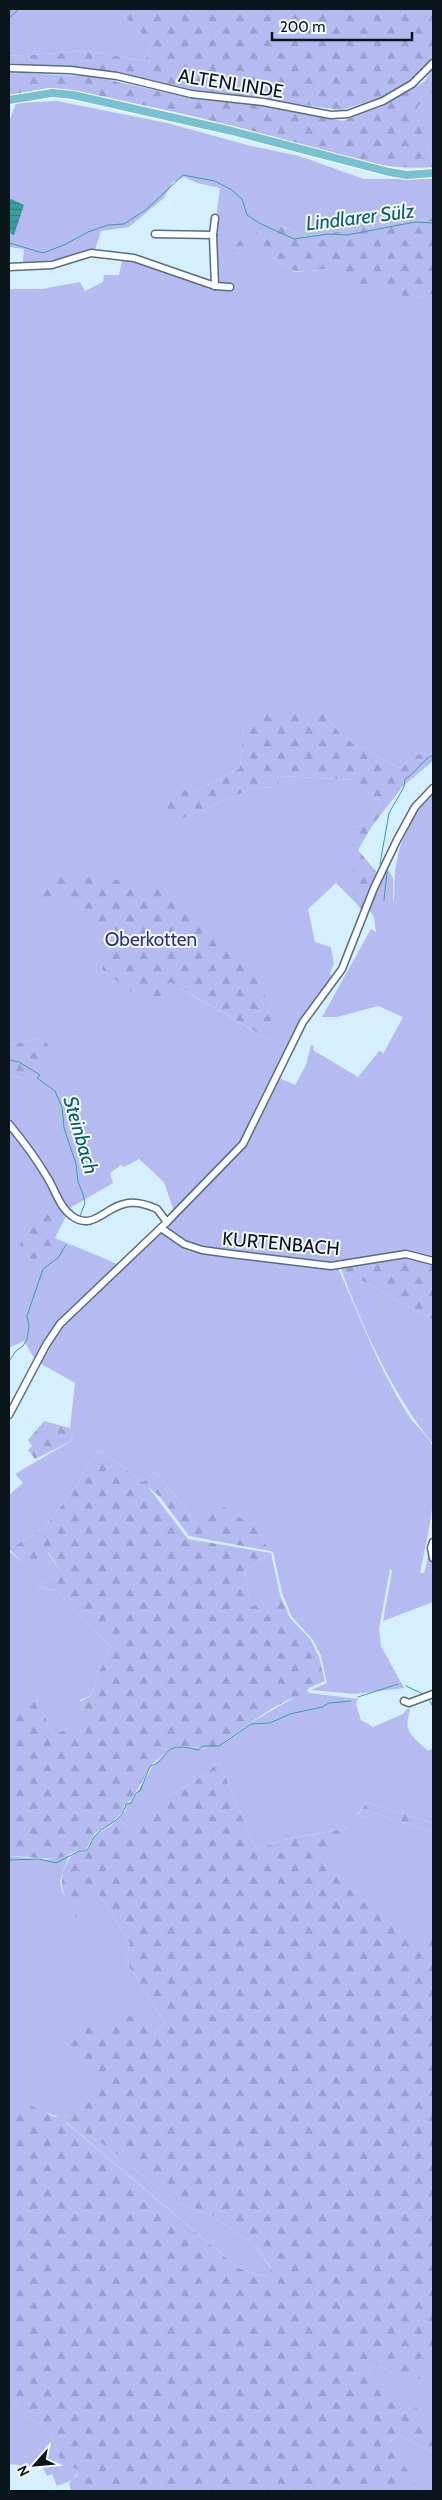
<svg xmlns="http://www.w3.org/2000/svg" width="442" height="2500" viewBox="0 0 442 2500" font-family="Cabin,sans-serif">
  <defs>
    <pattern id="forest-firs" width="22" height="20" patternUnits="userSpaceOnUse" patternTransform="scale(1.25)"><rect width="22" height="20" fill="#b5bbf0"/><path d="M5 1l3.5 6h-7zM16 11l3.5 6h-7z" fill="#9aa0cd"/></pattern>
    <pattern id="water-rules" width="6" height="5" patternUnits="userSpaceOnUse" patternTransform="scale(1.25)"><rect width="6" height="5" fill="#399e9e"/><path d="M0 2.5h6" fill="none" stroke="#2e8080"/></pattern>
  </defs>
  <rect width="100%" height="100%" fill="#d6efff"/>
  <g fill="#b5bbf0" fill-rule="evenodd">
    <polygon points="9,9 117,9 151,44 145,61 88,51 9,56"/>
    <polygon points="433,91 433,166 416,107"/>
    <path d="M57,101L167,123L247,145L299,156L364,179H433V218L308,236L278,225L235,243L236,254L250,249L261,250L294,272L334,269L414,298L433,294V745L398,768L343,737L323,713L244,727L240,768L192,793L184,818L256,787L277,788L281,776L356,780L380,802L370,824L353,827V900L336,883L308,909L315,942L331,947L334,963L330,974L335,979L306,1014L245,1138L200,1189L209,1184L246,1145L279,1078L295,1085L306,1065L311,1045L314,1046L313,1050L358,1077L380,1050L383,1054L403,1017L378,1006L337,1017H322L371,929L376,932L374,917L368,908L387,868L393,878V904C395,894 394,883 395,873C399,841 410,815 433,793V1258L409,1252L338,1268C360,1317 381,1374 411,1419C417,1427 432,1439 433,1449C439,1490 428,1533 420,1573H424L430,1548L433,1565V1602L383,1621L392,1571L390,1569L379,1629L381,1646L404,1688L355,1694L311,1690L327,1683L321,1656L313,1640L292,1617L282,1593L273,1552L270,1551L257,1529L197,1525L180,1501L155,1472L143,1482L98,1449L72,1493L43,1529L9,1549V1495L23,1483L15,1474L73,1440L70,1428L75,1383L36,1361L24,1341L9,1348V1074L25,1079L44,1038L9,1045V289H42L80,282L85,291L103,282L104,275H119L123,257L215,286L213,242L220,188L197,183L184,177L173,182L164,198L129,227L101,231L95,250C71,255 48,264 23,262L24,249L9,247V122L16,103ZM240,953L273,1009V1042L180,988ZM139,1159L164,1182L175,1214L120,1265L55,1238L70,1208L113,1183L110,1173L121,1165L124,1167Z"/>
    <path d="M341,1269L433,1320V1444C392,1393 364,1331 341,1269Z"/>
    <polygon points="9,1551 22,1562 47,1552 61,1571 38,1587 57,1591 111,1647 96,1678 92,1695 80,1700 82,1723 53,1735 34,1694 9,1703"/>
    <polygon points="271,1553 280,1595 251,1608 244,1571"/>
    <path d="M310,1693L358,1699L356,1704L361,1720L373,1727L403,1714L408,1708L410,1710C403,1734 412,1735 428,1751L433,1748V1823L367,1802L357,1815L364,1817L376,1813L398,1822L433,1831V1926L420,1944L323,1863L347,1828L284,1840L256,1849L219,1762L204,1775L170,1795L145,1817L128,1828L118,1818L126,1810L125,1806L132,1801L154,1764L172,1748L180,1746L205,1749L229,1739L252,1722L299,1695Z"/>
    <polygon points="69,1855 60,1881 62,1891 77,1918 89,1890 98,1893 130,1943 125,1960 165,2023 154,2034 60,2037 103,2078 69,2115 61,2119 109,2148 180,2205 211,2215 258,2248 271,2269 267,2277 238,2268 61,2118 47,2113 9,2108 9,1856 45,1860"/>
    <polygon points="427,2349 433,2349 433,2430 414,2420 369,2374 370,2368 378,2365 396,2376"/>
    <polygon points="9,2398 16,2404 21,2412 50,2432 58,2453 78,2472 73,2480 57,2486 52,2474 47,2476 42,2466 26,2470 19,2465 9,2464"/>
    <polygon points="397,2435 433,2452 433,2491 421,2491 389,2443"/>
  </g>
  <g fill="url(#forest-firs)" fill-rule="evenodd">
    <polygon points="117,9 433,9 433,55 430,63 409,83 380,98 341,110 188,89 91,69 9,63 9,56 88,51 145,61 151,44"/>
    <path d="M433,68V91L417,107L433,167C370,172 308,146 248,130C189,114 129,102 69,90L48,88L9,95V72L96,77L191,98L250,104L343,121L383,106L424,82Z"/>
    <path d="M433,218V294L414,298L352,284C335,259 320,274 295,271C292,271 288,268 285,266C265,253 260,246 235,254L233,252L235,243L258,232L266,223L278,225L308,236Z"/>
    <polygon points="262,709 323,713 343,737 398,768 433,745 433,761 403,786 372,826 358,850 379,875 363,911 353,900 353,827 370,824 380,802 356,780 281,776 277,788 256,787 184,818 163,813 168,793 183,789 192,793 240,768 244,727"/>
    <polygon points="55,873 94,875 168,891 203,915 243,956 273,1009 273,1042 170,982 152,1008 102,969 114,947 65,901 37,906"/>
    <polygon points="44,1038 49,1047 25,1079 9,1074 9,1045"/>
    <polygon points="55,1211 54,1243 35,1259 17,1262 21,1240 48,1212"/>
    <polygon points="405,1256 433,1262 433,1320 341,1269"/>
    <polygon points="44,1421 70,1428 73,1440 35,1459 28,1450 32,1446 28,1440"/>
    <path d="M98,1449L143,1482L155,1472L180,1501L197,1525L224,1507L257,1529L270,1551L189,1536L160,1497L148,1487L188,1539L271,1553L244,1571L251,1607L280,1595L290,1618L311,1640L319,1657L325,1681L309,1688L307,1691L310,1693C276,1699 242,1731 213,1749L180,1746L172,1748L153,1763L131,1800L124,1805L125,1809L110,1825L95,1833L85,1851C76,1848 69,1856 60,1858C42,1860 26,1856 9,1856V1703L34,1693L53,1735L81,1723L75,1705L92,1695L96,1678L111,1647L57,1591L38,1587L61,1571L48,1552L40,1558L22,1562L9,1549L43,1529L72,1493Z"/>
    <path d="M219,1762L256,1849L284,1840L348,1828L323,1863L420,1943L433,1926V2349H427L424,2379L396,2376L378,2365L370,2368L369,2374L421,2411V2415L415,2420L433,2430V2452L397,2435L389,2442L421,2491H71L69,2483L77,2475L78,2471L60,2458L50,2432L21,2412L16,2404L9,2398V2108L30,2105L54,2117H66L102,2078L60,2037L129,2015L154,2034L165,2023L125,1960L130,1943L98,1893L91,1897L89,1891L77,1919C68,1902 57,1889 64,1870C68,1861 69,1856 78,1851L86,1852L96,1834L111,1826L118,1818L128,1828L134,1824L170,1795L204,1775ZM64,2121L109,2148L180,2205L211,2215L258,2248L271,2268L267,2277L238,2268Z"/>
    <polygon points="367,1802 433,1823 433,1831 398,1822 376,1813 364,1817 357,1816"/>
  </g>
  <polygon fill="url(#water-rules)" points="9,198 24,205 14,235 9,233"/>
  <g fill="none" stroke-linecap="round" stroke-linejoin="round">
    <g stroke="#399e9e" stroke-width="1">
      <polyline points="9,18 19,9"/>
      <polyline points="9,243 43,253 64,245 88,232 108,225 124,224 147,209 183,175 215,181 232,190 242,199 247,215 259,223 294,239 328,234 347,235 415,222 433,223"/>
      <path d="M380,864L389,813L404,787L405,779C416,773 422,760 433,755"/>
      <polyline points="384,900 387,872"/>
      <polyline points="9,1060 19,1062 40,1075 37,1078 55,1091 62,1107 64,1128 76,1164 78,1182 83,1194 85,1203 80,1216"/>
      <polyline points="9,1361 16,1351 23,1346 27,1339 29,1326 27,1316 43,1269 58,1258 66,1245"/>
      <polyline points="406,1686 423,1694"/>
      <polyline points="358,1697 398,1684"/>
      <polyline points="430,1701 433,1707"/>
      <path d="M9,1860L39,1859L56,1863L79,1851H86C90,1847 91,1841 94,1837C103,1825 122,1823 126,1804L131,1803L136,1793L140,1791L150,1766C170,1762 159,1739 198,1750L203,1746H219L251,1724L270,1723L290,1714L322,1707L329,1703L351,1701"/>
    </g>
    <g stroke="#546f81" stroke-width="9">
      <g id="minor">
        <polyline points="9,68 70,70 117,76 191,94 263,102 331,115 348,114 383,101 412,84 433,63"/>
        <polyline points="215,218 213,235 215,286"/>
        <polyline points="155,234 213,235"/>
        <polyline points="9,267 52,265 91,253 134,258 215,286 230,287"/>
        <path d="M9,1124C23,1141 36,1158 47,1177C55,1189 59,1207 72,1216C92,1231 105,1208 124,1204C134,1201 148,1205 157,1209L167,1222"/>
        <polyline points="161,1228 184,1244 202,1250 231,1254 331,1266 406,1254 433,1261"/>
        <polyline points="9,1415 46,1345 60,1324 167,1222 243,1144 303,1022 342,969 374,888 397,840 415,807 433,788"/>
        <polyline points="433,1542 431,1548 433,1558"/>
        <polyline points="404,1701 409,1703 433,1694"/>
      </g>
    </g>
    <g stroke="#fff" stroke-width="10">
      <polyline id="major" points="9,100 52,93 73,95 232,131 389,172 407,175 433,173"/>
    </g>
    <use href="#minor" stroke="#fff" stroke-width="6"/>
    <use href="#major" stroke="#77c1d0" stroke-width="8"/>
  </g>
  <g text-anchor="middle" stroke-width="4" stroke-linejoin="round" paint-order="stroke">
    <g font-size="19" fill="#09141b" stroke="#f3f9fd">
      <text transform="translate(231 83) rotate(9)" y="7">ALTENLINDE</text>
      <text transform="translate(281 1243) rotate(5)" y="7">KURTENBACH</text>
    </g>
    <g font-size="19" fill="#312f79" stroke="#f3f9fd">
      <text x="151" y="946">Oberkotten</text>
    </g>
    <g font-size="20" font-style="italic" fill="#0a6060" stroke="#f3f9fd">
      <text transform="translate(360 217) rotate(-7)" y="7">Lindlarer Sülz</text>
      <text transform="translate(81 1135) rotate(74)" y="7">Steinbach</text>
    </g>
  </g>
  <rect width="442" height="2500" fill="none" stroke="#09141b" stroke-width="20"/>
  <g transform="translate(35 2465) rotate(243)" stroke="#f3f9fd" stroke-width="4" paint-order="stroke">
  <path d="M0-4L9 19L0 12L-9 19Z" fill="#09141b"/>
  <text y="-8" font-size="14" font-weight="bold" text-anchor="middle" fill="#09141b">N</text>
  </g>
  <path d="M272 32v8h140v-8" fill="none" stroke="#09141b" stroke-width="2.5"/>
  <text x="280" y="32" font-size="15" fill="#09141b" stroke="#f3f9fd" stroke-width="4" paint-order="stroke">200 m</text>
</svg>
